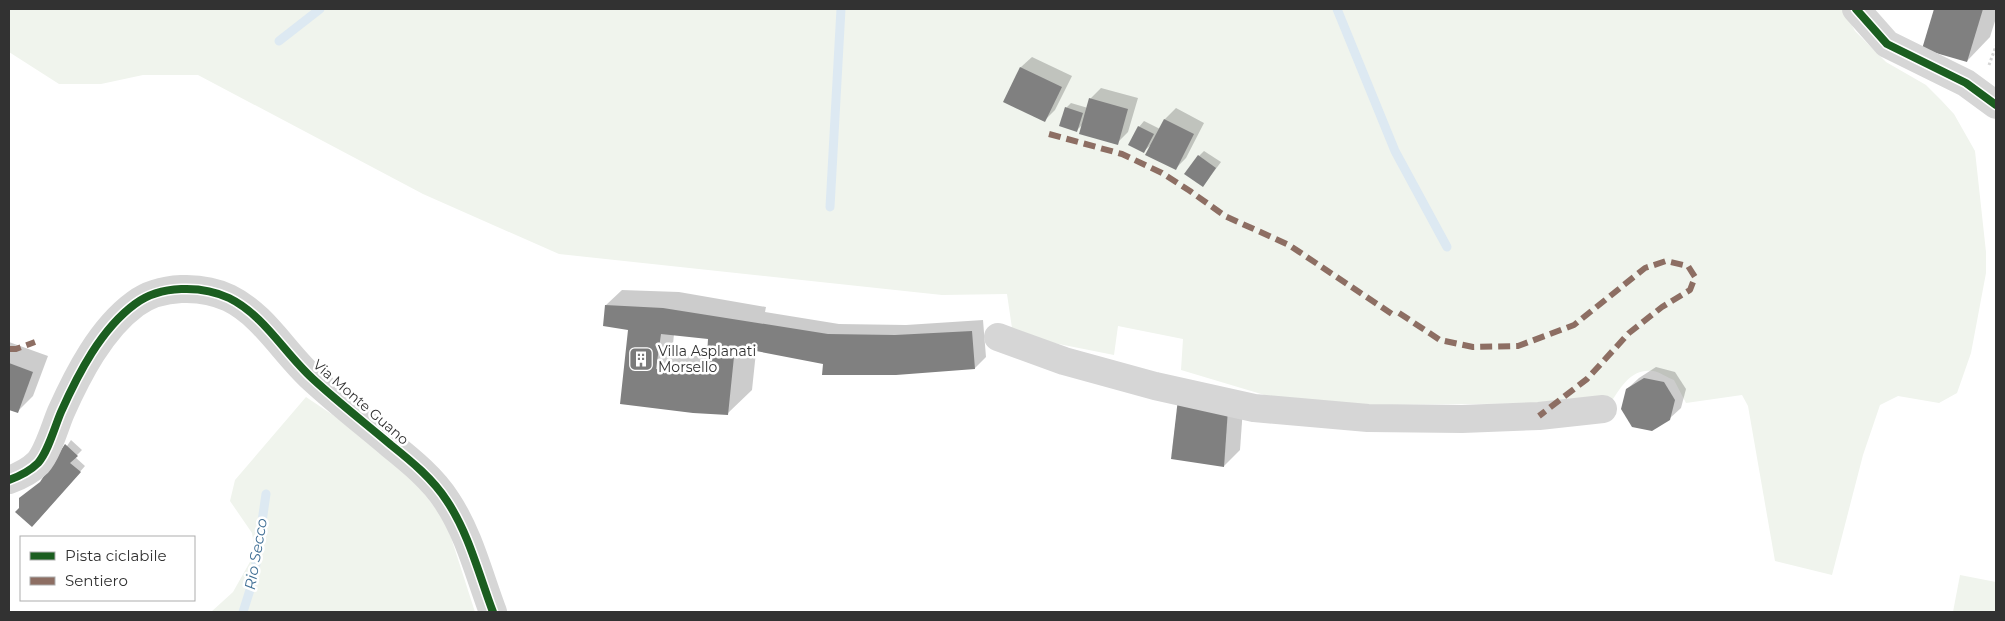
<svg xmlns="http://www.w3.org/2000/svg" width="2005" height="621" viewBox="0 0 2005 621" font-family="Montserrat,sans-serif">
  <rect width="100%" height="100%" fill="#fff"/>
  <g fill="#f0f4ed">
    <path d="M9,9H1843L1855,31L1886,62L1926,85L1941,100L1954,114L1975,151L1986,252V273L1971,353L1957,393L1939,403L1898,396L1880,405L1863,455L1832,575L1775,561L1748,406L1742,395L1686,403L1674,380C1668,378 1660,372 1653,371C1633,368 1622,385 1613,399L1564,403L1374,405L1281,400L1181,370L1183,339L1118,326L1114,355L1013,335L1007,294L942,295L559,254L423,194L198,75H143L101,84H59L9,52Z"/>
    <polygon points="306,397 373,442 412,478 446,522 475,612 211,612 233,592 255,553 252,533 230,501 235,480"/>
    <polygon points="1960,575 1996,582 1996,612 1953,612"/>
  </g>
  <g fill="#0003" fill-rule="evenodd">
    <polygon points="1935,9 1996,9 1996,18 1990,37 1967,61 1923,48"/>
    <polygon points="1032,57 1072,76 1055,110 1044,121 1004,101 1021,67"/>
    <polygon points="1101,88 1138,98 1128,132 1117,143 1083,124 1076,131 1066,108 1071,103 1088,108 1090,99"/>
    <polygon points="1176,108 1204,123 1186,158 1175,169 1152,144 1144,151 1130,144 1139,127 1144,121 1160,129 1165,119"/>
    <polygon points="1204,151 1221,162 1203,186 1199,156"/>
    <path d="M622,290L679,292L766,307L765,312L839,324L906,325L983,320L986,357L975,368L748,349V352H756L752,390L728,413L622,403L630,329L606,305ZM674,334L709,338L708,357L672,354Z"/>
    <polygon points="9,342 48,356 33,396 18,411 9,408"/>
    <polygon points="1656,367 1675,372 1686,389 1681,408 1669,419 1627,389 1639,378"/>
    <polygon points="1244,394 1240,450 1224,466 1172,458"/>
    <polygon points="71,440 82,450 75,457 85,466 38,520 20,508 20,498 44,480"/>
  </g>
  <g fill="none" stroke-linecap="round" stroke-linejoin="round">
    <g stroke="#dde9f2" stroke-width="9">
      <polyline points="1337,9 1395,151 1447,247"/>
      <polyline points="279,41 320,9"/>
      <polyline points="830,207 841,9"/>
      <polyline points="243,612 254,577 266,494"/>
    </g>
  </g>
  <g fill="#808080" fill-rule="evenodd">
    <polygon points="1934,9 1983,9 1967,62 1922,49"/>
    <polygon points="1020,67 1062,87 1045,122 1003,102"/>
    <polygon points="1089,98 1128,109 1118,145 1079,134"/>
    <polygon points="1065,107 1083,113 1077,132 1059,126"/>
    <polygon points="1164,119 1194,134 1176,170 1145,155"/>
    <polygon points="1138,126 1154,134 1144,153 1128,145"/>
    <polygon points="1198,155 1216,168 1203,187 1184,174"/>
    <path d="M605,305L663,308L828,334L895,335L972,331L975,369L896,375H822L823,364L735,347L728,415L693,413L620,404L628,330L603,326ZM661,334L708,339L706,373L656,369Z"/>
    <polygon points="9,363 33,372 18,413 9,410"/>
    <polygon points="1644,378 1664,382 1675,400 1670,420 1652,431 1632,427 1621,409 1626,389"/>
    <polygon points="1178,399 1228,409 1224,467 1171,459"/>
    <polygon points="65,444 78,456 70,463 81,472 32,527 15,512 19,508 19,498 40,482"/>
  </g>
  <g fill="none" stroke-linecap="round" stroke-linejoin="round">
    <polyline stroke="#d5d5d5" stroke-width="3" stroke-dasharray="2.5 2.5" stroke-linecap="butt" points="1989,65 1996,46"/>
    <g stroke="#d6d6d6" stroke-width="28">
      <polyline points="1856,9 1887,44 1966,83 1996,105"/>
      <polyline points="998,337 1064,361 1155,386 1254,408 1368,418 1462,419 1539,416 1603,409"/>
      <path d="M9,480C20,476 29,472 38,463C48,452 55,426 61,412C78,374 101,329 135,304C160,285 202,285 229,298C264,315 285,354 313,379C338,402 365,423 391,445C411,461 433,479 447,501C469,534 479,575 493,612"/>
    </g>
    <g stroke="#8d6e63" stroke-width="6" stroke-dasharray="12 6" stroke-linecap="butt">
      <polyline points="1049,134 1122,154 1162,173 1190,191 1225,216 1289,245 1392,314"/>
      <polyline points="1399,313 1440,340 1473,347 1518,346 1574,325 1645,268 1666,261 1688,266 1695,277 1690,290 1662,307 1629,333 1587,379 1539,416"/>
      <polyline points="9,349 16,349 35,342"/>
    </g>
    <g stroke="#fff" stroke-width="11">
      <g id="cycleway">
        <polyline points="1856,9 1887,44 1966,83 1996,105"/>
        <path d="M9,480C20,476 29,472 38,463C48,452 55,426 61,412C78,374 101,329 135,304C160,285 202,285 229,298C264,315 285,354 313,379C338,402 365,423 391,445C411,461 433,479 447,501C469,534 479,575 493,612"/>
      </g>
    </g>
    <use href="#cycleway" stroke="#1b5e20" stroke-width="8"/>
  </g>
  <defs>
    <g id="building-square" transform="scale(1.25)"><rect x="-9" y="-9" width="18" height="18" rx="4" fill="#7a7a7a" stroke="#fff"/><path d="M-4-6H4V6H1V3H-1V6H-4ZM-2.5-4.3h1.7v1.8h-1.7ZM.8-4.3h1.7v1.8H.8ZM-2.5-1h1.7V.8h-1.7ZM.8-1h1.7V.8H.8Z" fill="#fff"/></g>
  </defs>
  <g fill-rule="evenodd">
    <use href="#building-square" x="641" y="359"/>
  </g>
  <g text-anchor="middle" stroke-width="5" stroke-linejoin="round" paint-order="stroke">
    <g font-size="14" fill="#323232" stroke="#fff" text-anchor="start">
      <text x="658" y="356">Villa Asplanati<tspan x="658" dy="16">Morsello</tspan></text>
    </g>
    <g font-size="14" fill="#323232" stroke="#fff">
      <text transform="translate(361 402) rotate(41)" y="5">Via Monte Guano</text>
    </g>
    <g font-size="15" font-style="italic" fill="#406f95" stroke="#fff">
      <text transform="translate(256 554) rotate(-80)" y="5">Rio Secco</text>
    </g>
  </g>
  <rect width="2005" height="621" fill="none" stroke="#323232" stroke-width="20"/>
  <rect x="20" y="536" width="175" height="65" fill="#ffffff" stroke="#adadad"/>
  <rect x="30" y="552" width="25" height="8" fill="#1b5e20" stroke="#adadad"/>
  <text x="65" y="561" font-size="15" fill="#323232">Pista ciclabile</text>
  <rect x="30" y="577" width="25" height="8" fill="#8d6e63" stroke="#adadad"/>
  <text x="65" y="586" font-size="15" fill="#323232">Sentiero</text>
</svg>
